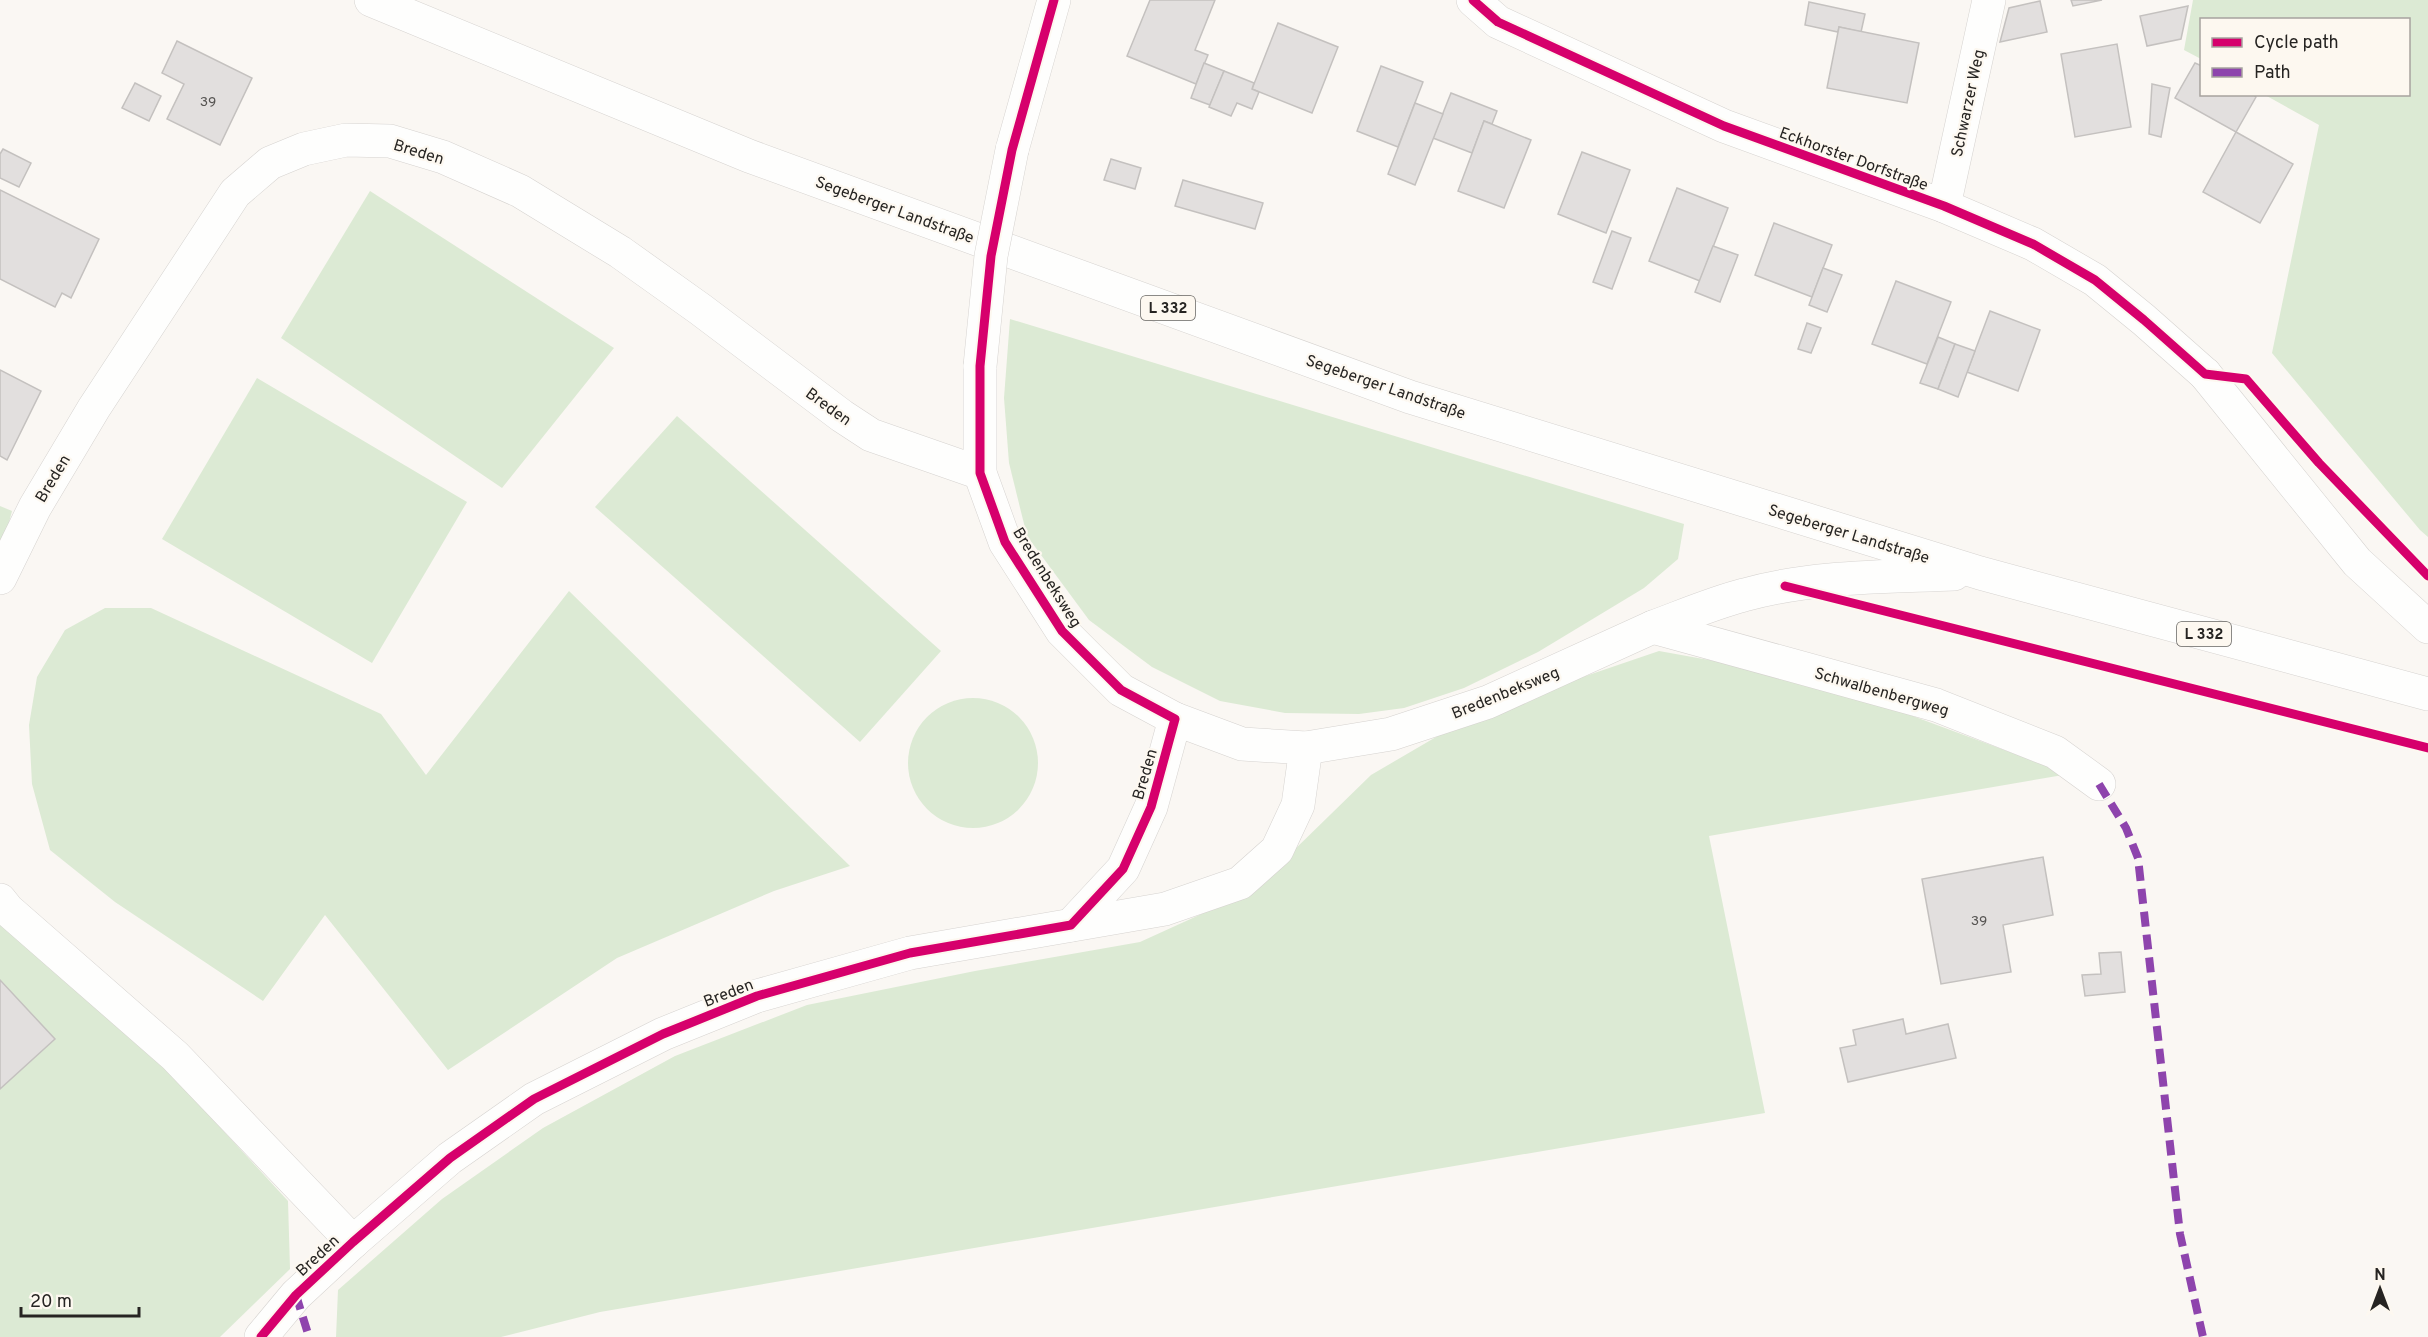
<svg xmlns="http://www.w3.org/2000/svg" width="2428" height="1337" viewBox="0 0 2428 1337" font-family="Overpass,sans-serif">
  <rect width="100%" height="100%" fill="#faf7f3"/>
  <g fill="#dcead4">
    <polygon points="2193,0 2428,0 2428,537 2420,530 2272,353 2319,125 2265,95 2408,94 2408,20 2202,20 2201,59 2184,50"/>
    <polygon points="370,191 614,348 502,488 281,338"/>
    <polygon points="1010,319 1684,524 1678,559 1644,588 1538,652 1464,688 1404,708 1359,714 1285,713 1220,701 1152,667 1089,620 1027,536 1009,463 1004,398"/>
    <polygon points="257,378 467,502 372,663 162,539"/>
    <polygon points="677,416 941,651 860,742 595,507"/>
    <polygon points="0,506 12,511 0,557"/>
    <polygon points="569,591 850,866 774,891 617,958 448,1070 325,915 263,1001 115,902 50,850 32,784 29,725 37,677 65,630 105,608 151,608 381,714 426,775"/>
    <polygon points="1659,651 1748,667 1910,715 2069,774 1709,836 1765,1113 600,1312 501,1337 336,1337 338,1290 442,1199 543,1128 675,1056 807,1005 975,971 1140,942 1252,891 1371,775 1448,730 1527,696"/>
    <circle cx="973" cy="763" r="65"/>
    <polygon points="0,888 288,1201 290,1269 220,1337 0,1337"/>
  </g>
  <g fill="#e2dfde" stroke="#c4c1bf" stroke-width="1.5">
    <polygon points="1150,0 1215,0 1195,50 1208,55 1196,84 1127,56"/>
    <polygon points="2071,0 2102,0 2073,6"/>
    <polygon points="2040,1 2047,32 2000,42 2009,8"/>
    <polygon points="1809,2 1865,14 1861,32 1839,27 1838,32 1805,25"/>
    <polygon points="2188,6 2181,39 2147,46 2140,16"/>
    <polygon points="1278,23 1338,47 1312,113 1252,89"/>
    <polygon points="1839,27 1919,43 1907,103 1827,88"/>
    <polygon points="177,41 252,78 220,145 167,119 184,84 162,73"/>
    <polygon points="2117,44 2131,127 2075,137 2061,54"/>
    <polygon points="1204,63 1224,71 1210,105 1191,98"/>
    <polygon points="2195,63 2202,66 2202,94 2252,94 2256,97 2236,132 2175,98"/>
    <polygon points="1381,66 1423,82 1398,147 1357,131"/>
    <polygon points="1224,71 1254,83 1252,89 1259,92 1252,109 1237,103 1231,116 1209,107"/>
    <polygon points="135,83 161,96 149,121 122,108"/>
    <polygon points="2152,84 2170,88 2161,137 2149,134"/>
    <polygon points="1451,93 1497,111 1492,124 1484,121 1472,153 1433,138"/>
    <polygon points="1415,103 1443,114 1415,185 1388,174"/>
    <polygon points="1484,121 1531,140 1504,208 1458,191"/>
    <polygon points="2236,132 2293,164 2260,223 2203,192"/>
    <polygon points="3,149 31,163 19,187 0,178 0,154"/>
    <polygon points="1582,152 1630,170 1606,233 1558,214"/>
    <polygon points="1111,159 1141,168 1135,189 1104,180"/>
    <polygon points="1183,180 1263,203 1255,229 1175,206"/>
    <polygon points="1677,188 1728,208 1700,281 1649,261"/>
    <polygon points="0,190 99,239 71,298 62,293 55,307 0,279"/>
    <polygon points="1774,223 1832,245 1812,297 1755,275"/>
    <polygon points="1612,231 1631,238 1612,289 1593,282"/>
    <polygon points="1713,246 1738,255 1720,302 1695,292"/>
    <polygon points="1823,268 1842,275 1827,312 1809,305"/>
    <polygon points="1896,281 1951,302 1927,364 1872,344"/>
    <polygon points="1990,311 2040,330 2018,391 1967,372"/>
    <polygon points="1807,323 1821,328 1811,353 1798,349"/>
    <polygon points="1938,337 1955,344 1938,389 1920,383"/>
    <polygon points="1955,344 1975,351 1958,397 1938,389"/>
    <polygon points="0,370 41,391 7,460 0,456"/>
    <polygon points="2043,857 2053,915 2003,925 2011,972 1941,984 1922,879"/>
    <polygon points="2121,952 2125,992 2085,996 2082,975 2101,974 2099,953"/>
    <polygon points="0,980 55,1039 0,1089"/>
    <polygon points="1903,1019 1906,1034 1948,1024 1956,1058 1848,1082 1840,1048 1856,1045 1853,1030"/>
  </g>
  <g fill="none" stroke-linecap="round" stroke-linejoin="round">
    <g stroke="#d6d3d0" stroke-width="34">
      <g id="street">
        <polyline points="1473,0 1498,22 1724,126 1944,206 2033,244 2095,280 2144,320 2205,374"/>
        <polyline points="1012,150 1054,0"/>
        <polyline points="1944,206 1989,0"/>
        <polyline points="980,366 980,473 1005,542 1062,631 1121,690 1175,719 1242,744 1306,748 1391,734 1488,702 1653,627 1936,705 2055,752 2099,784"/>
        <polyline points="0,578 35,507 94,408 235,193 270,163 304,149 346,140 390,141 443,157 520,191 620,252 700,309 842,416 871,435 980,473"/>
        <polyline points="0,900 8,910 175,1056 353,1242"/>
        <polyline points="1071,925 1123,869 1151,807 1175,719"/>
        <polyline points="261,1337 296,1295 353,1242 450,1158 534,1099 663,1034 757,996 910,953 1165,909 1240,883 1277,850 1298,805 1306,748"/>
      </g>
    </g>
    <g stroke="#d6d3d0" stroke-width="34">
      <g id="primary">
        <polyline points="371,0 749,156 1410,397 1980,573 2428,694"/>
        <polyline points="2205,374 2357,562 2428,627"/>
        <path d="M1653,627C1683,616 1713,603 1744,595C1811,576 1884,577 1954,574"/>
      </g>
    </g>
    <use href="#street" stroke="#fefefd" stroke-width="33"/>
    <use href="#primary" stroke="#fefefd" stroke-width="33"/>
    <g stroke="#d6d3d0" stroke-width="34" stroke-linecap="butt">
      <polyline id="street-bridge" points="980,366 991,256 1012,150"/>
    </g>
    <use href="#street-bridge" stroke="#fefefd" stroke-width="33"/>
    <g stroke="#8e44ad" stroke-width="8" stroke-dasharray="15 8" stroke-linecap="butt">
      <polyline points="2099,784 2126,828 2138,858 2180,1234 2203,1337"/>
      <polyline points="296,1295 309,1337"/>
    </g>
    <g stroke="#fdf8f0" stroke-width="13">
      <g id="cycleway">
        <polyline points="1473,0 1498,22 1724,126 1944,206 2033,244 2095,280 2144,320 2205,374 2246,379 2319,463 2428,576"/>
        <polyline points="1785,586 2428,748"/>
        <polyline points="261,1337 296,1295 353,1242 450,1158 534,1099 663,1034 757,996 910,953 1071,925 1123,869 1151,807 1175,719 1121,690 1062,631 1005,542 980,473 980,366 991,256 1012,150 1054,0"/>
      </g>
    </g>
    <use href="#cycleway" stroke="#d6006c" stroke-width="9"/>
  </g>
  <g text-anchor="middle" stroke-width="4.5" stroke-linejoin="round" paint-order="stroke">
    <g font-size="14" fill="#565452">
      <text x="208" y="106">39</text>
      <text x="1979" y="925">39</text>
    </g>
    <g fill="#fdf8f0" stroke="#666460" stroke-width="1.5">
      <rect x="1141" y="296" width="54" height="24" rx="4.5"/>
      <rect x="2177" y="622" width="54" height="24" rx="4.5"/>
    </g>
    <g font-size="15" font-weight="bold" fill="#262422">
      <text x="1168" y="313">L 332</text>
      <text x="2204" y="639">L 332</text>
    </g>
    <g font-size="16" fill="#262422" stroke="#fdf8f0">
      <text transform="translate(1967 103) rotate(-78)" y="6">Schwarzer Weg</text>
      <text transform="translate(419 151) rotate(17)" y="6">Breden</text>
      <text transform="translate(1854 158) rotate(20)" y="6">Eckhorster Dorfstraße</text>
      <text transform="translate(895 209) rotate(20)" y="6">Segeberger Landstraße</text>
      <text transform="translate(1386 386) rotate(19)" y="6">Segeberger Landstraße</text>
      <text transform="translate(829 406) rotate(36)" y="6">Breden</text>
      <text transform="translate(52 478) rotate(-59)" y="6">Breden</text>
      <text transform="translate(1849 533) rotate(17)" y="6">Segeberger Landstraße</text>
      <text transform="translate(1048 577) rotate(58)" y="6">Bredenbeksweg</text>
      <text transform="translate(1882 691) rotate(16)" y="6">Schwalbenbergweg</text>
      <text transform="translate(1505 692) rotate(-22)" y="6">Bredenbeksweg</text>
      <text transform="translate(1144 774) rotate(-74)" y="6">Breden</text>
      <text transform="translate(728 992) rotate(-21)" y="6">Breden</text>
      <text transform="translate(317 1255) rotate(-43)" y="6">Breden</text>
    </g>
  </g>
  <rect x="2200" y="18" width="210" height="78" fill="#fdf8f0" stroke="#a7a39e" stroke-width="1.5"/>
  <rect x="2212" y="38" width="30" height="9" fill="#d6006c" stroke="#a7a39e" stroke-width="1.5"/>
  <text x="2254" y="48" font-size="18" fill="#262422">Cycle path</text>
  <rect x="2212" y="68" width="30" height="9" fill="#8e44ad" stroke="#a7a39e" stroke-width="1.5"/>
  <text x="2254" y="78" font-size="18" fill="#262422">Path</text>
  <g transform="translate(2380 1289)" stroke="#fdf8f0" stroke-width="4.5" paint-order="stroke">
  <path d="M0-4.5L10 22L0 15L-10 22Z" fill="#262422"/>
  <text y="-9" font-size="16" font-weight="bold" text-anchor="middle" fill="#262422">N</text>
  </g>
  <path d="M21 1307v9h118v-9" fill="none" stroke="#262422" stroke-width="3"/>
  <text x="30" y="1307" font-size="18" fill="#262422" stroke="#fdf8f0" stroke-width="4.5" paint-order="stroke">20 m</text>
</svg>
